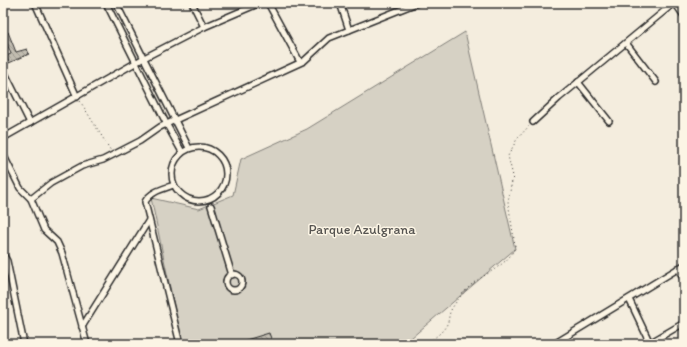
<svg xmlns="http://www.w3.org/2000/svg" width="687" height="347" viewBox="0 0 687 347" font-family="Itim,sans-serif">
  <defs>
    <pattern id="building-back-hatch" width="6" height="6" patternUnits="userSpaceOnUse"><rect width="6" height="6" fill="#c2bdb1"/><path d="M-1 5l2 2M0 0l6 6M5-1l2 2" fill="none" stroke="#9e9a90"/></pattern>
  </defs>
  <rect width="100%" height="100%" fill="#f4edde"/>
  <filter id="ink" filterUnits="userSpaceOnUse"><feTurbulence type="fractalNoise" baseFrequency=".025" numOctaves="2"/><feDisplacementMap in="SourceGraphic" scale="8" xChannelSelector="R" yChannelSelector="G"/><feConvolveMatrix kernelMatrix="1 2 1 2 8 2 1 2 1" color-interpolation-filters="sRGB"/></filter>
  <g filter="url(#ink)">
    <polygon fill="#d6d1c4" stroke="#807e78" points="465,32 515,249 404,344 182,344 151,198 199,209 233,195 241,159 307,129"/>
    <g fill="url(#building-back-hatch)" stroke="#2b2b2b">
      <polygon points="8,32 16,52 27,49 29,54 9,63 6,56 11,54 6,41 3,42 3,34"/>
      <polygon points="269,333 273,344 244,344 243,341"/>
    </g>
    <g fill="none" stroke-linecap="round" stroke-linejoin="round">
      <g stroke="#2b2b2b" stroke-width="8">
        <g id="minor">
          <polyline points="35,3 77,97"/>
          <polyline points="106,3 167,125 182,152"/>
          <polyline points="116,3 189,148"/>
          <polyline points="192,3 204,27"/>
          <polyline points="268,3 300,62"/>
          <polyline points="340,3 349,30"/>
          <polyline points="675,3 684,16"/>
          <polyline points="626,43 656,82"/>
          <polyline points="3,69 30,123"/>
          <polyline points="578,82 609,121"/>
          <polyline points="533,122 559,98 674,3"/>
          <polyline points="3,138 144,58 204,27 260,3"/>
          <circle cx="199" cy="174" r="27"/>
          <polyline points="3,154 20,188 31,199"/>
          <path d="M174,185C163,189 151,191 145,202L180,344"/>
          <polyline points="211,206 232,275"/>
          <polyline points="3,254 7,261 24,344"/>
          <polyline points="678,268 684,280"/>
          <circle cx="234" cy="282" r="8"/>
          <polyline points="629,299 650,343"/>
          <polyline points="82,327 149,220"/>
          <polyline points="87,344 62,253 57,242 44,230 31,199 51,183 82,166 103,160 140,141 160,127 304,61 329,38 417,3"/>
          <polyline points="554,344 684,265"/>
          <polyline points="648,344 684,323"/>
        </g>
      </g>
      <g stroke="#2b2b2b" stroke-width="1" stroke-dasharray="1 3" stroke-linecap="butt">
        <polyline points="80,101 111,151"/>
        <path d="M426,344C434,338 444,332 448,322C449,318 449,314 451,310C456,301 463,293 470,286C484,273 512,264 515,245L508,202L513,176L508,156L517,139L529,126"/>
      </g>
      <use href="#minor" stroke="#fcf5e5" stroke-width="5"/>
    </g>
  </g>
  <g text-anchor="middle" stroke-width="3" stroke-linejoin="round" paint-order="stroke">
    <g font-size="14" fill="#565451" stroke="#fcf5e5">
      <text x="362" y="234">Parque Azulgrana</text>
    </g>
  </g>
  <rect width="687" height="347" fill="none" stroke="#fcf5e5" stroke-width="16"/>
  <rect x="8" y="8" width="671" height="331" fill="none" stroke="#2b2b2b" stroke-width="1.5" filter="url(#ink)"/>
</svg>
